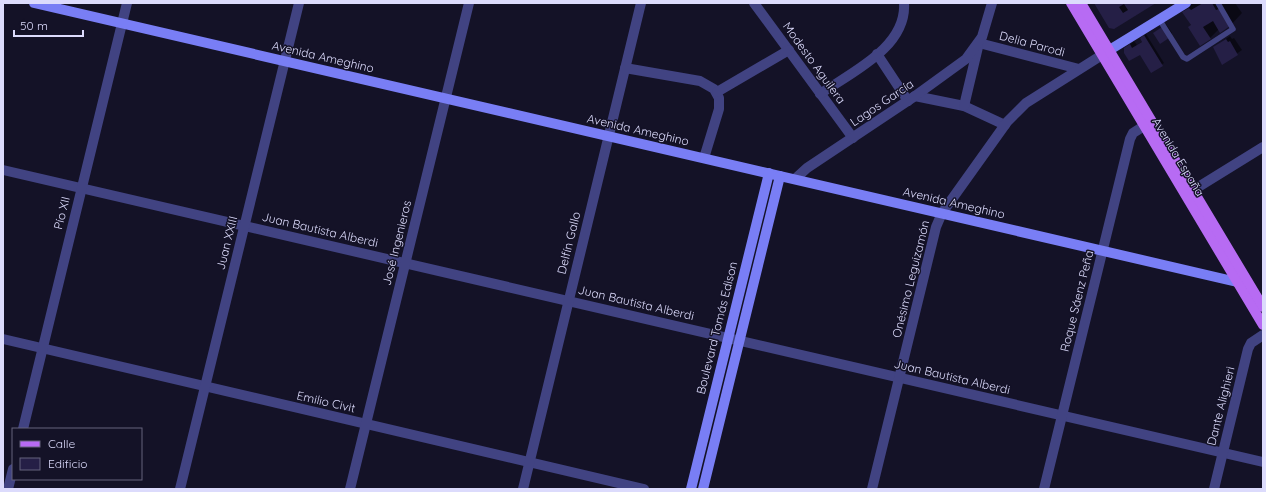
<svg xmlns="http://www.w3.org/2000/svg" width="1266" height="492" viewBox="0 0 1266 492" font-family="Quicksand,sans-serif">
  <rect width="100%" height="100%" fill="#141227"/>
  <g fill="#0007">
    <polygon points="1095,3 1154,3 1114,28"/>
    <polygon points="1193,3 1235,3 1242,13 1230,26 1219,29 1210,38 1191,25 1184,12"/>
    <polygon points="1166,24 1172,33 1168,37 1155,33"/>
    <polygon points="1146,34 1164,63 1151,72 1140,53 1129,60 1129,45 1134,41 1137,45 1143,41 1143,36"/>
    <polygon points="1230,36 1232,39 1234,38 1242,50 1222,64 1214,47"/>
  </g>
  <g fill="#251f46" fill-rule="evenodd">
    <path d="M1094,3H1156L1114,29L1109,28ZM1124,4L1128,10L1123,13L1119,7Z"/>
    <polygon points="1203,3 1212,3 1216,10 1219,9 1230,26 1220,33 1213,21 1203,27 1211,39 1200,46 1188,27 1191,25 1182,12 1189,8 1191,10"/>
    <polygon points="1162,27 1169,38 1160,44 1153,33"/>
    <polygon points="1144,35 1163,66 1151,73 1140,55 1129,61 1124,53 1124,48 1130,44 1132,48 1142,42 1140,38"/>
    <polygon points="1226,39 1228,42 1230,41 1238,55 1222,65 1213,47"/>
  </g>
  <g fill="none" stroke-linecap="round" stroke-linejoin="round">
    <polyline stroke="#414382" stroke-width="5.5" points="1159,19 1183,57 1187,59 1233,29 1218,3"/>
    <g stroke="#414382" stroke-width="10">
      <polyline points="754,3 853,138"/>
      <polyline points="979,43 1079,69"/>
      <polyline points="877,54 908,101"/>
      <polyline points="625,68 700,81 714,89 719,98 719,109 704,158"/>
      <polyline points="717,92 789,50"/>
      <path d="M820,94C852,72 907,47 904,3"/>
      <polyline points="915,96 964,106 1005,125"/>
      <polyline points="964,106 978,47"/>
      <polyline points="3,170 1263,462"/>
      <polyline points="795,179 807,168 915,96 966,59 982,37 992,3"/>
      <polyline points="1187,194 1263,147"/>
      <polyline points="3,339 644,489"/>
      <polyline points="23,429 127,3"/>
      <polyline points="8,489 13,469"/>
      <polyline points="180,489 299,3"/>
      <polyline points="350,489 469,3"/>
      <polyline points="523,489 641,3"/>
      <polyline points="872,489 936,227 942,213 1007,122 1026,103 1102,55"/>
      <polyline points="1044,489 1130,139 1133,133 1144,126"/>
      <polyline points="1214,489 1248,349 1251,343 1263,335"/>
    </g>
    <g stroke="#797ef5" stroke-width="10">
      <polyline points="34,3 1237,282"/>
      <polyline points="1103,54 1186,3"/>
      <polyline points="691,489 769,173"/>
      <polyline points="703,489 780,176"/>
    </g>
    <g stroke="#b76bf3" stroke-width="10">
      <polyline points="1071,3 1263,325"/>
      <polyline points="1081,3 1263,307"/>
    </g>
  </g>
  <g text-anchor="middle" stroke-width="3" stroke-linejoin="round" paint-order="stroke">
    <g font-size="12" fill="#dcdbfc" stroke="#141227">
      <text transform="translate(1032 44) rotate(15)" y="4">Delia Parodi</text>
      <text transform="translate(323 57) rotate(13)" y="4">Avenida Ameghino</text>
      <text transform="translate(814 63) rotate(54)" y="4">Modesto Aguilera</text>
      <text transform="translate(882 103) rotate(-34)" y="4">Lagos García</text>
      <text transform="translate(638 130) rotate(13)" y="4">Avenida Ameghino</text>
      <text transform="translate(1178 157) rotate(59)" y="4">Avenida España</text>
      <text transform="translate(954 203) rotate(13)" y="4">Avenida Ameghino</text>
      <text transform="translate(62 213) rotate(-76)" y="4">Pío XII</text>
      <text transform="translate(320 230) rotate(13)" y="4">Juan Bautista Alberdi</text>
      <text transform="translate(227 243) rotate(-76)" y="4">Juan XXIII</text>
      <text transform="translate(397 243) rotate(-76)" y="4">José Ingenieros</text>
      <text transform="translate(569 243) rotate(-76)" y="4">Delfín Gallo</text>
      <text transform="translate(911 279) rotate(-76)" y="4">Onésimo Leguizamón</text>
      <text transform="translate(1077 301) rotate(-76)" y="4">Roque Sáenz Peña</text>
      <text transform="translate(636 303) rotate(13)" y="4">Juan Bautista Alberdi</text>
      <text transform="translate(717 328) rotate(-76)" y="4">Boulevard Tomás Edison</text>
      <text transform="translate(952 377) rotate(13)" y="4">Juan Bautista Alberdi</text>
      <text transform="translate(326 402) rotate(13)" y="4">Emilio Civit</text>
      <text transform="translate(1221 406) rotate(-76)" y="4">Dante Alighieri</text>
    </g>
  </g>
  <rect width="1266" height="492" fill="none" stroke="#dcdbfc" stroke-width="8"/>
  <rect x="12" y="428" width="130" height="52" fill="#141227" stroke="#64627c"/>
  <rect x="20" y="441" width="20" height="6" fill="#b76bf3" stroke="#64627c"/>
  <text x="48" y="448" font-size="12" fill="#dcdbfc">Calle</text>
  <rect x="20" y="458" width="20" height="12" fill="#251f46" stroke="#64627c"/>
  <text x="48" y="468" font-size="12" fill="#dcdbfc">Edificio</text>
  <path d="M14 30v6h69v-6" fill="none" stroke="#dcdbfc" stroke-width="2"/>
  <text x="20" y="30" font-size="12" fill="#dcdbfc" stroke="#141227" stroke-width="3" paint-order="stroke">50 m</text>
</svg>
